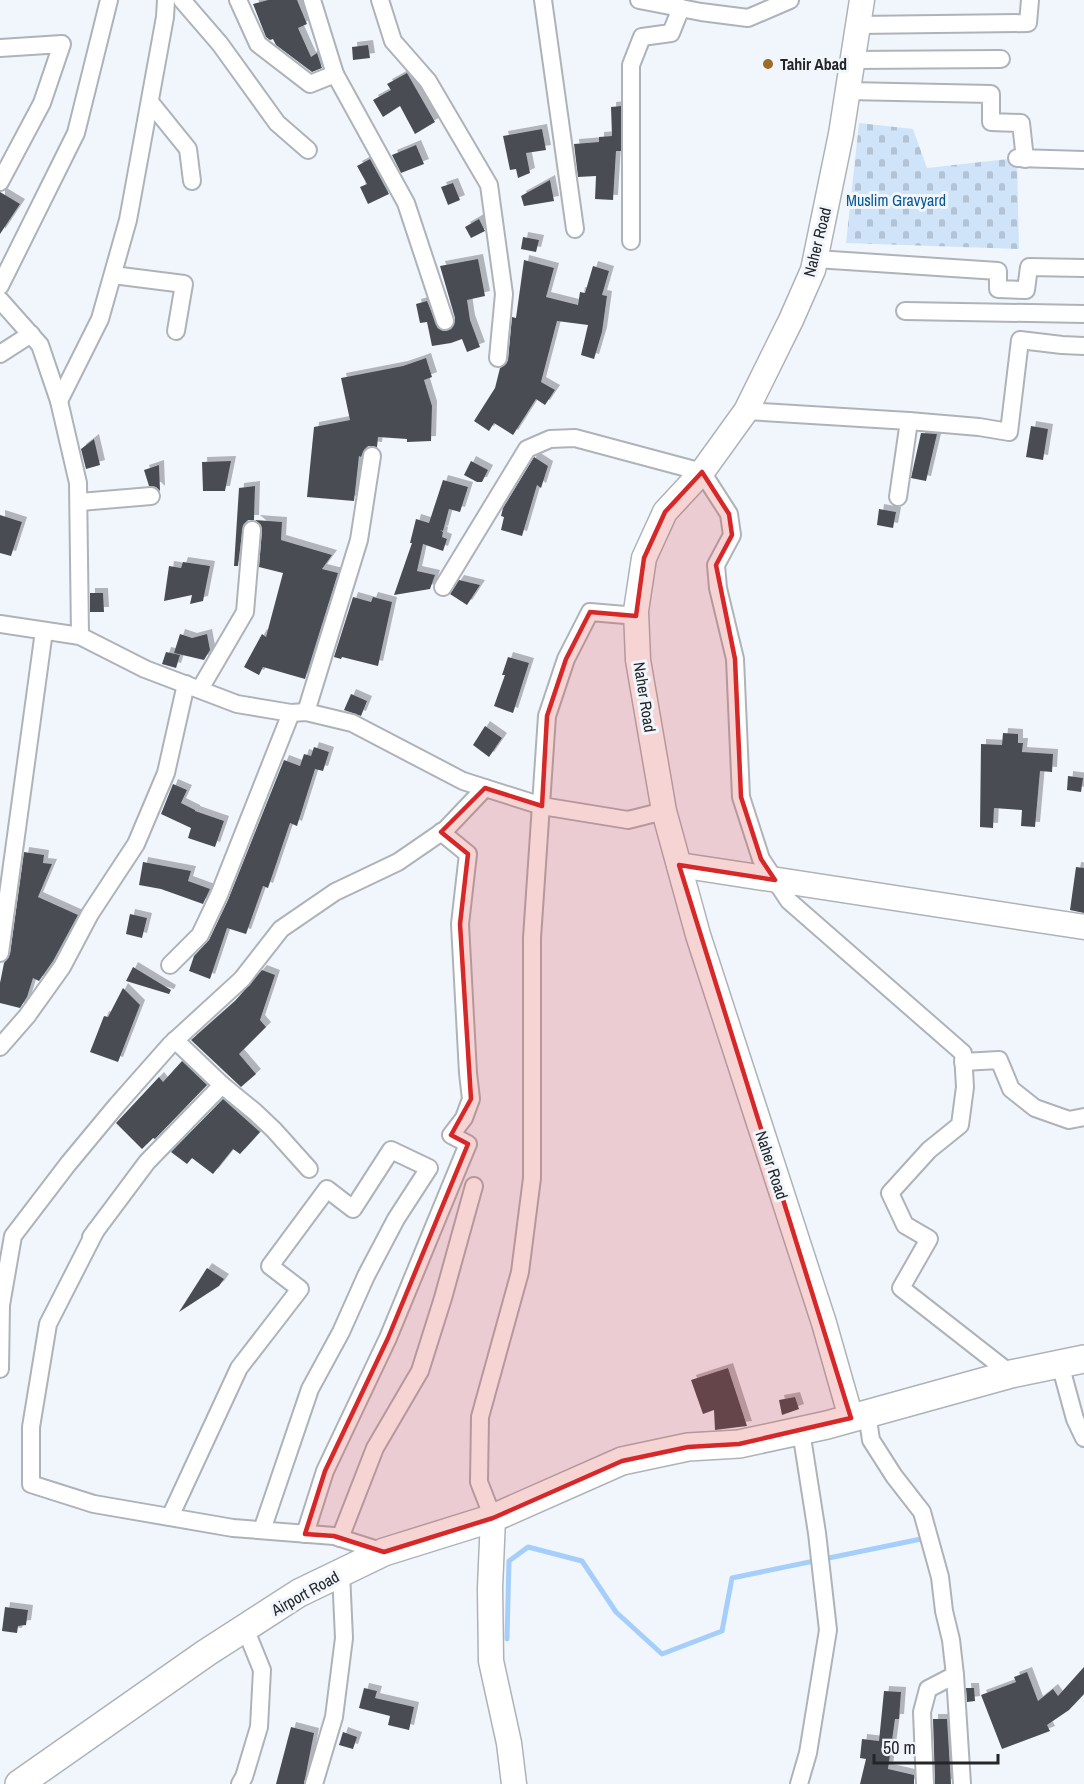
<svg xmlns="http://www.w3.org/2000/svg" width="1084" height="1784" viewBox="0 0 1084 1784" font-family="'Archivo Narrow',sans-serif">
  <defs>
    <pattern id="cemetery-stones" width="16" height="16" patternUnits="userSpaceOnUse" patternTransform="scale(1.5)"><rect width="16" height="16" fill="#d0e4f9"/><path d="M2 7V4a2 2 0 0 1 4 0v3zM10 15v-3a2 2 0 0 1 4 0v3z" fill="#b2c3d5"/></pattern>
    <filter id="shadow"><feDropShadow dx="5" dy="-5" stdDeviation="0" flood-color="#0004"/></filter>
  </defs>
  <rect width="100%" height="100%" fill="#f1f6fd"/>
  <polygon fill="url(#cemetery-stones)" points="859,123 913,129 927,168 1017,158 1019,249 846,243"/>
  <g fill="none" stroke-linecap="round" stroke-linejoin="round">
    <polyline stroke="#a5cffa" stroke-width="5" points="507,1639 509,1561 528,1547 582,1561 616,1612 662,1654 722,1631 732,1578 921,1539"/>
  </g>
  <g fill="#4a4e53" filter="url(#shadow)">
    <polygon points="268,0 297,0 307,24 298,28 311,57 317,53 322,68 312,72 276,45 273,39 270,40 266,37 253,4"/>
    <polygon points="368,45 370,58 353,60 352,47"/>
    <polygon points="407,73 435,122 415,134 400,106 383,117 373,100 391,90 387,84"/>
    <polygon points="621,106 621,151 616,151 613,200 595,199 596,176 578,177 574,144 599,142 599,137 612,136 611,107"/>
    <polygon points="542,129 546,150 526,153 530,173 518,178 516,169 510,170 503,136"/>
    <polygon points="416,145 424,164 401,173 392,155"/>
    <polygon points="370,159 389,194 368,204 360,187 367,184 357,166"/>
    <polygon points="550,180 554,201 524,206 521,196"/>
    <polygon points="453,183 460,200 448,205 441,187"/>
    <polygon points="0,192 20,204 0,234"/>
    <polygon points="479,219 485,231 471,238 465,227"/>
    <polygon points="523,237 539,240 536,252 521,249"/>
    <polygon points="478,259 485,296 467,300 470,320 480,347 467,352 462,339 451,343 432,346 427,322 420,323 416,304 427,301 438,328 443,331 452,328 455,318 440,266"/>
    <polygon points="524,260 554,268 546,297 578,305 580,292 585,293 593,266 609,271 602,295 607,296 602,332 594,359 581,355 588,325 557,321 541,382 555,390 545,405 536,399 513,435 494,423 489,431 474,421 495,388 500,368 506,364 508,360 512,317 516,318"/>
    <polygon points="426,358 432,377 424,380 432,406 431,441 407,442 407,439 378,437 377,447 368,446 364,450 361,457 359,456 354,501 307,497 314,427 350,420 341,378 403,366"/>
    <polygon points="1031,426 1048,429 1043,460 1026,457"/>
    <polygon points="921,433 937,434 926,481 911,478"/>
    <polygon points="94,439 100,465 86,469 81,449"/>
    <polygon points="534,457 548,466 541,488 537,485 522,536 501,530 504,517 501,516 503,508"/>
    <polygon points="231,461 225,491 203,491 202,462"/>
    <polygon points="471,461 488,470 482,482 477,482 464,475"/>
    <polygon points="159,465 160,491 156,487 149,486 144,470"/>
    <polygon points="443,480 468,487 460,512 449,509 443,531 440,530 443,532 442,537 447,539 443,551 423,544 417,571 435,575 430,589 394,595 412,543 410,543 416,519 429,523"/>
    <polygon points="255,486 254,520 248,520 243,525 238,566 234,566 239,488"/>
    <polygon points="879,509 896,512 893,528 877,525"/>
    <polygon points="0,515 22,522 11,556 0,553"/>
    <polygon points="255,520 282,522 281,540 332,555 322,569 338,573 305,679 263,667 259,675 244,667 262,634 266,637 283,573 259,567 262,530 261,525"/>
    <polygon points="183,562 210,566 203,601 190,604 192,595 164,601 169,566 181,568"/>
    <polygon points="459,580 480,585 467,605 450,594"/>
    <polygon points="90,593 103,593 104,612 90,612"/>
    <polygon points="353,597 371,602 373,597 392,602 378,666 342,657 341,659 334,657"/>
    <polygon points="180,634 192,638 207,634 210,650 204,660 174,653"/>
    <polygon points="166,652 180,655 176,668 162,664"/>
    <polygon points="508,657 529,663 513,713 494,706 505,675 502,675"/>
    <polygon points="351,694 367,701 361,716 344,710"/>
    <polygon points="485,726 502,738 489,757 473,745"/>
    <polygon points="1003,733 1018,734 1018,743 1023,743 1022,752 1053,754 1052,772 1040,771 1035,827 1021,826 1022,810 994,808 993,828 980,827 981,744 1002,745"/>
    <polygon points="314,747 329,752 323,771 315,769 297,826 290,823 268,888 263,886 246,934 227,928 210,979 189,971 194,956 209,940 228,900 284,760 300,766 304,754 311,756"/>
    <polygon points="1068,776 1083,778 1081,792 1067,790"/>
    <polygon points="173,784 187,790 181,803 195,810 195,811 224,821 215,847 188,838 191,828 161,814"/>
    <polygon points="24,852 44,855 43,863 52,864 38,897 78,915 53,961 39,981 33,978 27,997 20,1008 0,1003 0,983 4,963 10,954"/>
    <polygon points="143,862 191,871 188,881 210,889 203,904 161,889 139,885"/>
    <polygon points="1076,867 1084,868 1084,913 1070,910"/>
    <polygon points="130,914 147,918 142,938 126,934"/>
    <polygon points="133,967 171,990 169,994 126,981"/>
    <polygon points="262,970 275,975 260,1020 266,1027 239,1054 256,1074 241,1087 191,1040 235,1001"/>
    <polygon points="123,988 140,1005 118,1062 90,1052 104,1016 108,1017"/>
    <polygon points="182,1061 207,1085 155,1139 153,1138 142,1149 116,1123 159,1077 163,1082"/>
    <polygon points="223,1099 260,1132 240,1154 233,1149 213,1174 192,1158 187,1164 171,1152"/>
    <polygon points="207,1268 224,1279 219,1286 179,1312"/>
    <polygon points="728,1368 747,1426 715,1430 714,1410 703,1414 691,1380"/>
    <polygon points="795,1397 799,1409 782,1415 779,1400"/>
    <polygon points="5,1607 28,1610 26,1625 18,1626 17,1633 2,1631"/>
    <polygon points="1084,1667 1084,1694 1069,1710 1047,1725 1050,1731 1002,1749 981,1695 1016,1682 1014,1677 1027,1672 1038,1701 1053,1689 1058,1696"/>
    <polygon points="364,1688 377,1691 375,1698 414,1707 409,1730 388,1725 390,1716 359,1708"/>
    <polygon points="966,1688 974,1688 975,1701 967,1702"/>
    <polygon points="884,1691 901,1692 899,1719 895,1719 888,1769 914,1775 914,1784 860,1784 866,1759 860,1758 862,1739 879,1741"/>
    <polygon points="933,1719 947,1719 951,1784 935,1784"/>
    <polygon points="291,1727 314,1733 304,1784 276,1784"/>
    <polygon points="343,1732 357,1737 353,1749 339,1745"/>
  </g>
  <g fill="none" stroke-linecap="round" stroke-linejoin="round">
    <g stroke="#aeb3b9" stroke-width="20">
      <g id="street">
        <polyline points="182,0 220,44 277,123 308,150"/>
        <polyline points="238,0 258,44 310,84 335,74"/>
        <polyline points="312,0 335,74 406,203 445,321"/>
        <polyline points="380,0 393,41 428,81 489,185 504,294 498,358"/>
        <polyline points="543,0 575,229"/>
        <polyline points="639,0 701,12 748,18 790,0"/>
        <polyline points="858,25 1028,23 1030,0"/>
        <polyline points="0,48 62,44 42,103 0,182"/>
        <polyline points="853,60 1001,59"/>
        <polyline points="848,91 991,94 991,122 1021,123 1025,159"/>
        <polyline points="150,102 188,149 192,181"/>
        <polyline points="1017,158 1084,160"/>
        <polyline points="631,241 631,65 642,37 671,33 681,8"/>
        <polyline points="816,259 998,271 998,289 1026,290 1029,267 1084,268"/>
        <polyline points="113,275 184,284 176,331"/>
        <polyline points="0,286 76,133 109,0"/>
        <polyline points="0,300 40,345 59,401 78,483 80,636"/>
        <polyline points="905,311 1084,314"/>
        <polyline points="0,354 31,334"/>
        <polyline points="59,401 100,319 128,220 165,17 166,0"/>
        <polyline points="746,411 909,421 898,497"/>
        <polyline points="909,421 979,427 1009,432 1020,340 1062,345 1084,346"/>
        <polyline points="80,502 151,496"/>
        <polyline points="443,587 527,449 550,439 575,438 702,472 729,514 732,535 716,565 718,588 735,659 741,797 761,859 789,901 963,1053 965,1087 960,1125 929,1150 890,1193 905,1225 929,1239 901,1288 1011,1374"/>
        <polyline points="0,624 80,636 145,669 237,704 291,713 306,712 352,723 463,781 542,806 628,820 664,811"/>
        <polyline points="200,689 245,612 252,530"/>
        <polyline points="306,712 359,540 372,456"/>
        <polyline points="0,953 44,631"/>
        <polyline points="170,965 200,935 219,895 291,713"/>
        <polyline points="175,1040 222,1085 255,1112 274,1130 309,1169"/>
        <polyline points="0,1047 27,1016 62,967 90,914 136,844 166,773 186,684"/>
        <polyline points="963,1062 999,1060 1011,1089 1035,1108 1069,1120 1084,1117"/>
        <polyline points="96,1230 48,1324 31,1427 31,1484 94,1504 233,1528 334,1536 384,1552"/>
        <polyline points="91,1237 147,1162 222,1085"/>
        <polyline points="1060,1364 1075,1419 1084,1438"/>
        <polyline points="0,1369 1,1305 13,1236 68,1164 117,1105 170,1045 242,979 281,929 335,892 398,862 446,829 485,788"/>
        <polyline points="867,1413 871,1440 894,1476 922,1512 940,1577 944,1611 951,1640 955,1675 962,1784"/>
        <polyline points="170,1517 239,1368 300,1289 270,1266 327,1189 353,1209 391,1150 429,1168 396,1219 366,1276 341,1332 310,1389 262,1530"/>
        <polyline points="493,1518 479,1482 480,1417 520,1272 532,1178 532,938 547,716 566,659 590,612 637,616"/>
        <polyline points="305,1534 325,1471 388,1338 468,1144 451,1135 464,1118 471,1099 468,1073 460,924 468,854 441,832"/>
        <polyline points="340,1538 375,1448 420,1371 443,1298 474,1186"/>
        <polyline points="240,1784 244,1777 259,1727 262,1670 245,1628"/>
        <polyline points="314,1784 334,1717 344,1638 341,1573"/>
        <polyline points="799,1784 808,1753 828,1630 817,1533 801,1431"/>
        <polyline points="925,1784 922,1712 928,1689 955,1675"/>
      </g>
    </g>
    <g stroke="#aeb3b9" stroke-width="27">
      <g id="secondary">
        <polyline points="679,865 1084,927"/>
        <polyline points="851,1418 824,1323 698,935 664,811 638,660 636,611 644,558 665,512 702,472 746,411 791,320 813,270 841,134 862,0"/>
        <polyline points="493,1518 490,1588 491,1661 509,1743 514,1784"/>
      </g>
    </g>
    <g stroke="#aeb3b9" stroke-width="30">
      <polyline id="primary" points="19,1784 206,1653 299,1593 384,1552 493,1518 622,1461 688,1447 739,1444 827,1425 1011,1374 1084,1359"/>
    </g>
    <use href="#street" stroke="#fff" stroke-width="16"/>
    <use href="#secondary" stroke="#fff" stroke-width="24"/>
    <use href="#primary" stroke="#fff" stroke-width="27"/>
  </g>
  <path fill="#d62828" fill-opacity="0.2" stroke="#d62828" stroke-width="4.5" stroke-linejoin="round" d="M702,472L729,514L732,535L716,565L735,659L741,797L761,859L775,880L679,865L851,1418L739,1444L688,1447L622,1461L493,1518L384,1552L334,1536L305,1534L325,1471L388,1338L468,1144L451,1135L471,1099L460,924L468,854L441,832L485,788L542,806L547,716L566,659L590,612L636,616L644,558L665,512Z"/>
  <circle fill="#9f6a23" stroke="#f1f6fd" stroke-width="2" cx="768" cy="64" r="6"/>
  <g text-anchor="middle" stroke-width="6" stroke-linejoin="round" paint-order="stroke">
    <g font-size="16" font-weight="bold" fill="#232527" stroke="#f1f6fd" text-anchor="start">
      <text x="780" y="70">Tahir Abad</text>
    </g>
    <g font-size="16" fill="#055796" stroke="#f1f6fd">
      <text x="896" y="206">Muslim Gravyard</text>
    </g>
    <g font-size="16" fill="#232527" stroke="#f1f6fd">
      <text transform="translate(817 242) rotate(-76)" y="6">Naher Road</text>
      <text transform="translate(645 697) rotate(81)" y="6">Naher Road</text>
      <text transform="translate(772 1165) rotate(72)" y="6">Naher Road</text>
      <text transform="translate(305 1593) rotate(-29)" y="6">Airport Road</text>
    </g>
  </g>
  <path d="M874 1754v9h124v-9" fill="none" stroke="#232527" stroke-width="3"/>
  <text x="883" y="1754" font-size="18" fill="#232527" stroke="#f1f6fd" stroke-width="4.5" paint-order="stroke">50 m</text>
</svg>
